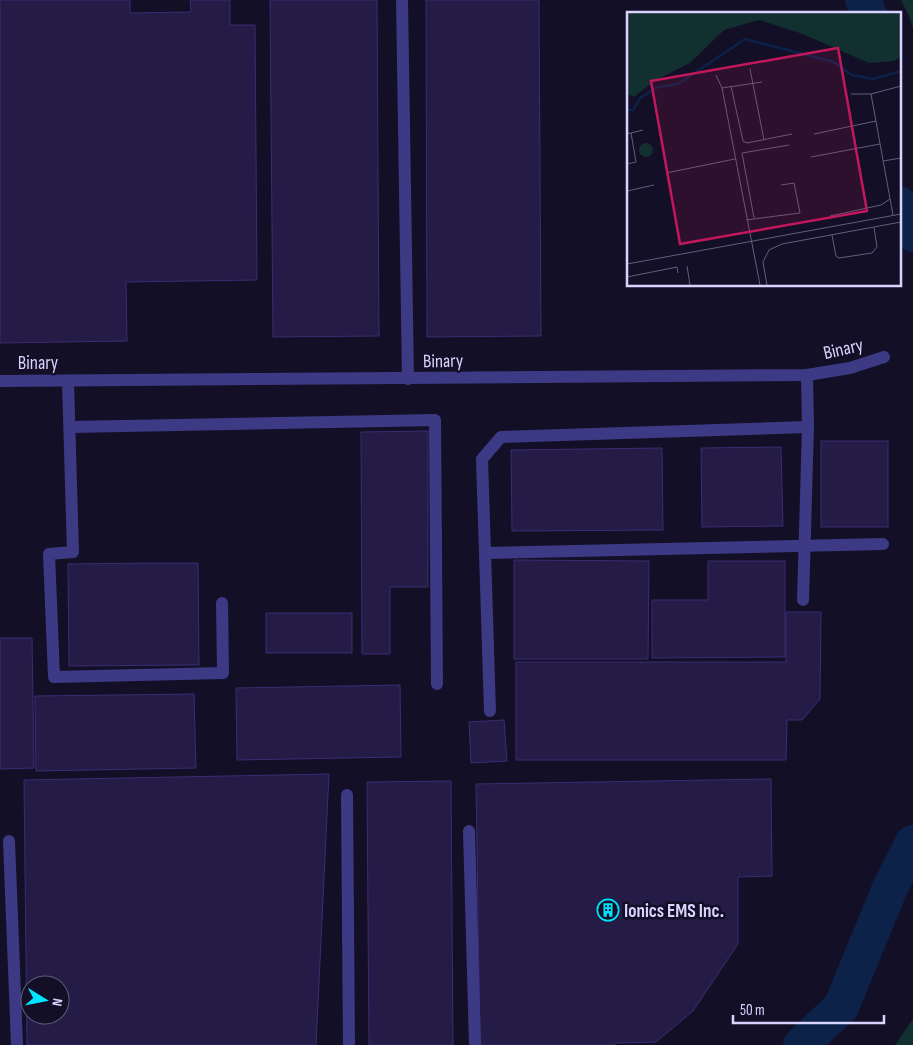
<svg xmlns="http://www.w3.org/2000/svg" width="913" height="1045" viewBox="0 0 913 1045" font-family="'Sofia Sans Condensed',sans-serif">
  <rect width="100%" height="100%" fill="#130f26"/>
  <g fill="#12302f">
    <polygon points="901,0 913,0 913,28 909,16"/>
    <polygon points="913,1019 913,1045 895,1045"/>
  </g>
  <g fill="none" stroke-linecap="round" stroke-linejoin="round">
    <g stroke="#0c2248" stroke-width="36">
      <polyline points="863,0 869,14"/>
      <polyline points="899,204 913,234"/>
      <polyline points="801,1045 841,1007 890,888 913,843"/>
    </g>
  </g>
  <g fill="#241b47" stroke="#3b2d73" fill-rule="evenodd">
    <polygon points="0,0 130,0 130,13 191,12 190,0 230,0 230,25 255,25 257,280 126,282 127,341 0,343"/>
    <polygon points="270,0 377,0 379,336 273,337"/>
    <polygon points="426,0 539,0 541,336 427,337"/>
    <polygon points="428,431 428,587 390,587 390,654 362,654 361,432"/>
    <rect x="821" y="441" width="67" height="86"/>
    <polygon points="781,447 783,526 702,527 701,448"/>
    <polygon points="662,448 663,530 512,531 511,450"/>
    <polygon points="514,560 649,561 648,659 514,659"/>
    <polygon points="708,561 785,561 785,657 652,658 652,600 708,600"/>
    <polygon points="155,563 198,563 199,665 69,666 68,564"/>
    <polygon points="786,612 821,612 820,699 802,720 787,720 786,760 516,760 516,662 786,662"/>
    <rect x="266" y="613" width="86" height="40"/>
    <polygon points="0,638 32,638 34,768 0,769"/>
    <polygon points="400,685 401,757 237,760 236,688"/>
    <polygon points="194,694 196,768 36,771 35,696"/>
    <polygon points="504,720 507,761 471,763 469,722"/>
    <path d="M329,774L316,1045H27L24,780ZM30,985H60V1015H30Z"/>
    <polygon points="771,779 772,876 738,877 738,944 693,1011 656,1042 615,1043 615,1045 480,1045 476,784"/>
    <polygon points="451,781 453,1045 369,1045 367,782"/>
  </g>
  <g fill="none" stroke-linecap="round" stroke-linejoin="round">
    <g stroke="#3d3a85" stroke-width="12">
      <polyline points="402,0 408,379"/>
      <polyline points="0,381 807,375 850,368 884,357"/>
      <polyline points="68,381 73,552 49,554 54,677 223,673 222,603"/>
      <polyline points="70,427 435,420 437,684"/>
      <polyline points="485,553 883,544"/>
      <polyline points="803,600 808,427 807,375"/>
      <polyline points="490,711 482,459 501,437 808,427"/>
      <polyline points="347,795 349,1045"/>
      <polyline points="469,831 475,1045"/>
      <polyline points="9,841 17,1045"/>
    </g>
  </g>
  <defs>
    <g id="building-ring" transform="scale(1.125)"><circle r="9.5" fill="#130f26" stroke="#00e5ff" stroke-width="1.5"/><path d="M-4-6H4V6H1V3H-1V6H-4ZM-2.5-4.3h1.7v1.8h-1.7ZM.8-4.3h1.7v1.8H.8ZM-2.5-1h1.7V.8h-1.7ZM.8-1h1.7V.8H.8Z" fill="#00e5ff"/></g>
  </defs>
  <g fill-rule="evenodd">
    <use href="#building-ring" x="608" y="910"/>
  </g>
  <g text-anchor="middle" stroke-width="5" stroke-linejoin="round" paint-order="stroke">
    <g font-size="19" fill="#d9d4ff" stroke="#130f26">
      <text transform="translate(843 348) rotate(-13)" y="7">Binary</text>
      <text transform="translate(443 360) rotate(-1)" y="7">Binary</text>
      <text x="38" y="369">Binary</text>
    </g>
    <g font-size="19" font-weight="bold" fill="#d9d4ff" stroke="#130f26" text-anchor="start">
      <text x="624" y="917">Ionics EMS Inc.</text>
    </g>
  </g>
  <g transform="translate(627 12)">
    <rect width="274" height="274" fill="#130f26"/>
    <path d="M0,1H274V45L267,49L242,51L173,21L132,8L97,18L63,51L27,69L7,85L0,82ZM12 138a7 7 0 1 1 14 0a7 7 0 1 1-14 0Z" fill="#12302f"/>
    <path fill="none" stroke="#0c2248" stroke-width="2.5" d="M0,98H6L13,86L31,75L51,72L118,27L207,50L225,63L246,67L274,59"/>
    <path fill="none" stroke="#625e7d" stroke-width="1" d="M123,57L137,128M89,63L95,76L133,273M104,74L116,129L120,131L165,122M95,76L135,70M224,82H244L266,203M244,82L274,74M0,122L16,118M187,122L249,109M184,145L253,132M256,149L274,146M0,152L9,150L4,121M39,161L108,147M0,179L27,173M203,204L254,193L263,187M127,206L115,141L162,133M119,208L173,201L167,171L154,173M205,223L209,244L212,246L245,241L250,235L247,215M0,252L274,202M60,254L63,273M0,265L50,255L51,261M140,273L136,250L142,238L155,232L274,210"/>
    <path fill="#c2185b" fill-opacity="0.15" stroke="#c2185b" stroke-width="2.5" d="M211,36L240,199L53,232L24,69Z"/>
    <rect width="274" height="274" fill="none" stroke="#d9d4ff" stroke-width="2.5"/>
  </g>
  <g transform="translate(45 1000) rotate(100)"><circle r="24" fill="#130f26" stroke="#625e7d"/>
  <path d="M0-4L9 19L0 12L-9 19Z" fill="#00e5ff"/>
  <text y="-8" font-size="14" font-weight="bold" text-anchor="middle" fill="#d9d4ff">N</text>
  </g>
  <path d="M733 1015v8h151v-8" fill="none" stroke="#d9d4ff" stroke-width="2.5"/>
  <text x="740" y="1015" font-size="15" fill="#d9d4ff" stroke="#130f26" stroke-width="4" paint-order="stroke">50 m</text>
</svg>
